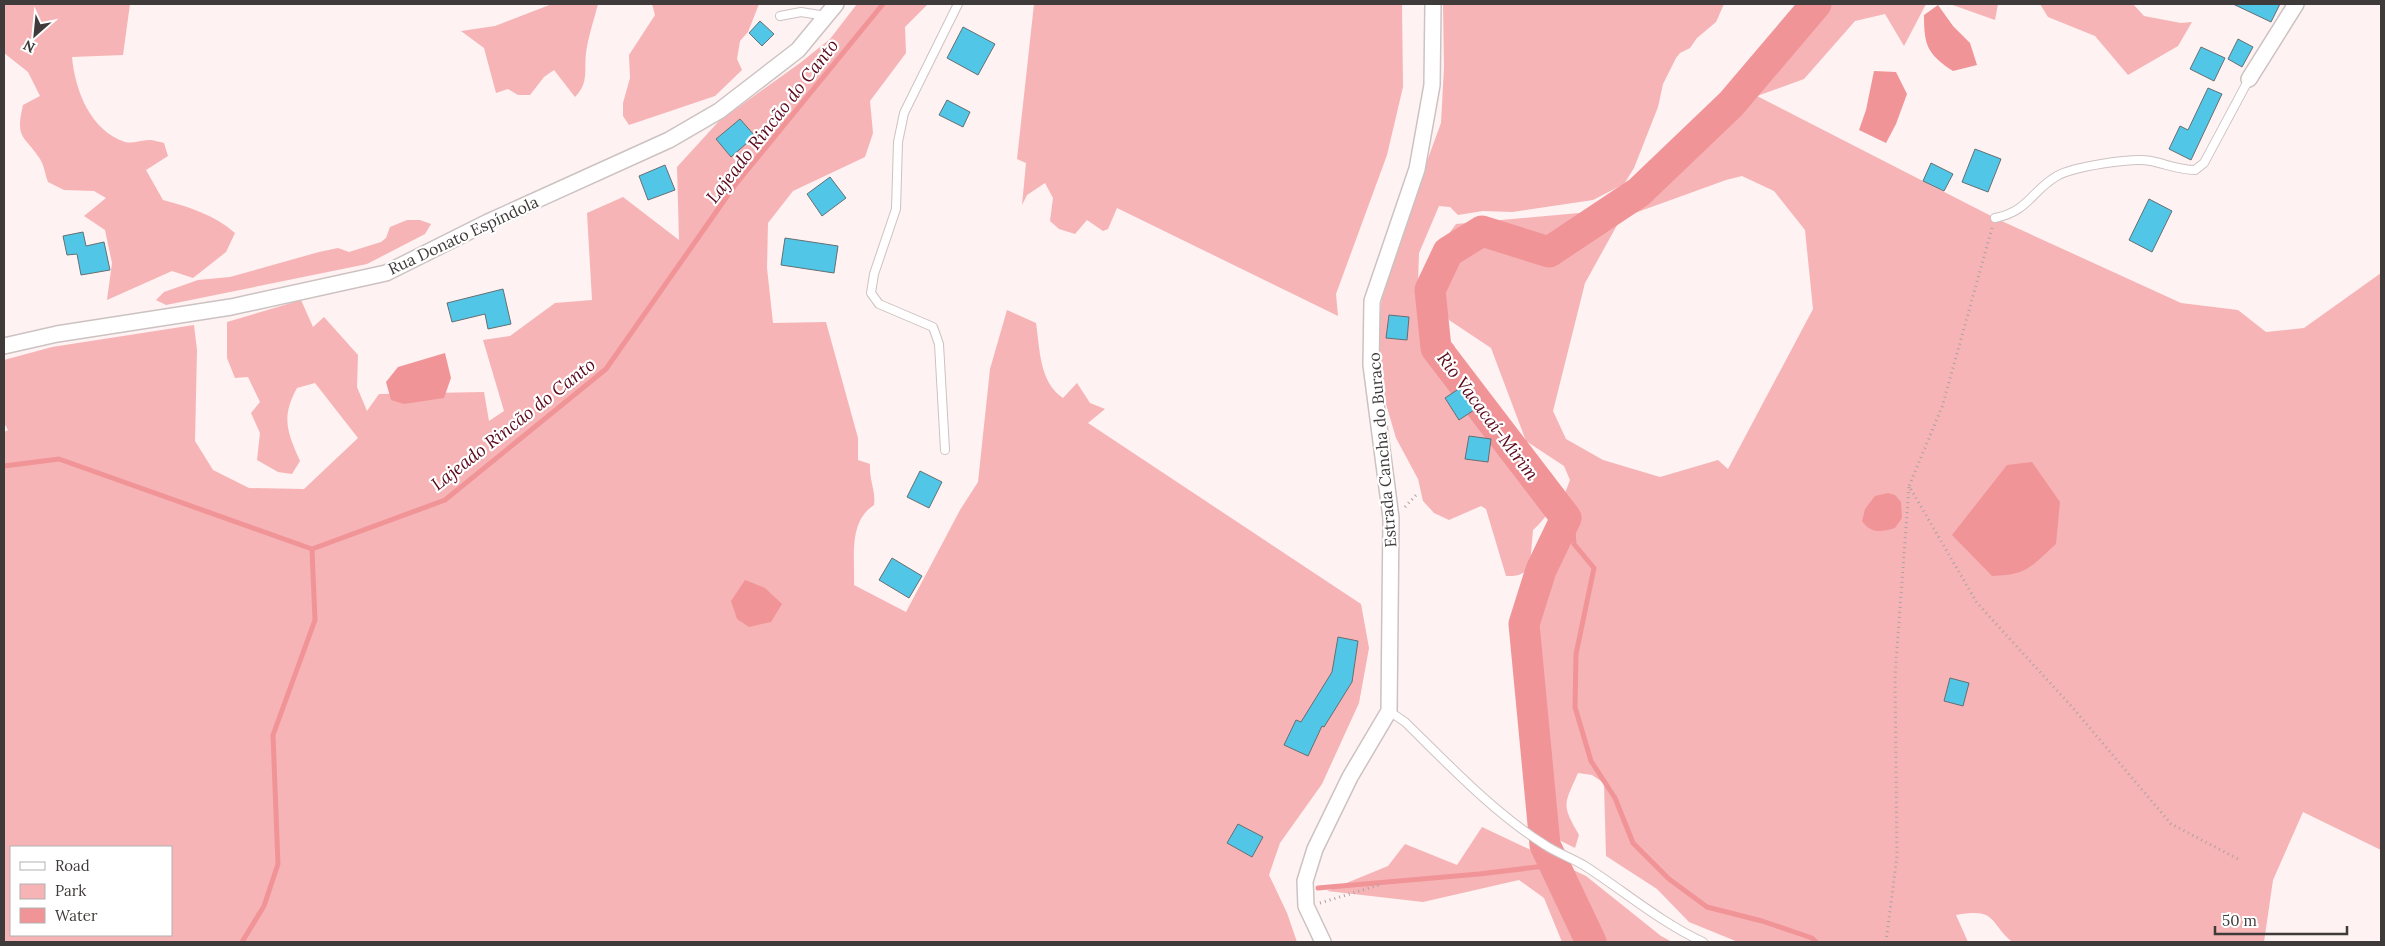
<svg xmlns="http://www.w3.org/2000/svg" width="2385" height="946" viewBox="0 0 2385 946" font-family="Lora,serif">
  <rect width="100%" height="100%" fill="#fef2f2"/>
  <!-- green -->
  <path fill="#f6b4b6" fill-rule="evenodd" d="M4,4h126l-7,51 -51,2c3,34 19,74 53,85 8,2 16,-2 24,-2 5,0 10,2 15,3l4,13 -22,14 17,30c26,7 52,15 72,33l-9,19 -33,26 -21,-7 -65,29 5,-37 -7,-33 -21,-14 22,-18 -12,-7 -30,-1 -16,-8c-3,-8 -4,-17 -8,-23 -16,-25 -25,-19 -17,-54l17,-9 -12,-24 -24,-19z
    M552,4h46c-4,16 -10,33 -12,49 -2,18 3,30 -11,44l-21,-27 -10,7 -14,18h-12l-10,-6 -12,4 -12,-45 -23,-17 34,-5z
    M652,4h107l-11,28 -8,9 -3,18 5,11 -27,26 -86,29 -6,-9v-13l7,-25 -1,-23 26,-40z
    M857,4h71l-23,23 1,26 -36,48 3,32 -8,24 -72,34 -25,32 -1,45 6,55 53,-1 32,116v22l12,4c-1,16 6,27 4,41 -26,17 -19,52 -20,80l52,27 54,-102 18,-28 12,-113 17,-59 29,13c4,26 3,59 27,75l14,-15 13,20 15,6 -17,14 273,181 8,44 -10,55 -37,81 -42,59 -11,32 18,38 10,29h-1293v-510l4,-2 -4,-7v-63l48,-13 142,-22 3,25 -2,91 18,29 36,18 55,1 54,-51 -43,-55 -18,5c-16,29 -10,44 3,73l-8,13 -14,-2 -21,-12 3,-27 -9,-20 9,-11 -12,-25 -13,1 -8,-20v-36l74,-22 12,27 11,-10 34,38 -1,32 10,24 12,-17 105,-2 5,29 15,-10 -21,-71 27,-4 45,-33 37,-3 -5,-87 36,-16 56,43 -2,-73 42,-46 81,-58 30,-24zM11,847h160v88h-160z
    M1034,4h368l1,83 -16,68 -51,139 2,22 -221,-108 -9,21 -5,2 -16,-11 -12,14 -16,-5 -9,-8 3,-23 -8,-15 -18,12 -5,10 4,-42 -9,-4z
    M1443,4h281l-8,18 -19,16 -7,10 -10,5 -4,5 -13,26 -5,23 -24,61 -10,16 -31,16 -81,12 -29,-1 -25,4 -8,-8 -11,-1 -20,47 -1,30 23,49 13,13 10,29 23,21 36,55 29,24c11,20 -4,43 -19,56l-3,35c-5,10 -13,11 -24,11l-20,-67 -5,-3 -32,14 -15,-7 -11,-12 -5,-22 -22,-41 -10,-34 -6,-36v-54l4,-36 57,-155 3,-56z
    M1812,4h114l-22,42 -19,-32 -30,7 -51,58 -47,17 238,122 186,85 57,7 28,22 38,-4 77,-55v577l-78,-38 -30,68 -9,62h-252c-24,-21 -15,-34 -56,-27l12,27h-230l-49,-20 -32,-33 -51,-33 -2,-73 -12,-8 -14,-2c-14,32 -17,31 1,62l-4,13 -26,-13 -19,-138 2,-118 38,-99 -6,-14 -38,-25 -35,-93 -42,-28 -12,-28 3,-46 16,-22 134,-12 48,-29 33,-38 43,-24 11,-31 76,-73zM1742,176l32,15 31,39 8,79 -85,160 -10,-9 -58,17 -57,-17 -37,-21 -13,-28 32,-128 36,-65 105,-38z
    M1950,4h48l-3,16z
    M2040,4h93l11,12 37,7 11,-1 -14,24 -50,29 -33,-39 -47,-19z
    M407,220h13l11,4 -6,10 -58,30 -201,41 -10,-5 8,-8 34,-12 32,-3 89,-25 19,-4 11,4 32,-10 5,-4 4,-11z
    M1482,827l104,49 75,60 11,6h-110l-18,-44 -25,-18 -96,22 -96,-11 61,-25 17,-22 52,21z"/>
  <!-- water -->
  <path fill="#f19498" d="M1938,5l15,21 17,17 7,22 -24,6c-26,-17 -29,-26 -29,-56z
    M1874,71l22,1 11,22 -11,30 -10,19 -27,-13 7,-20z
    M445,353l6,25 -7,20 -40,6 -13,-4 -5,-18 12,-15z
    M2032,462l28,40 -4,42c-26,23 -28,31 -64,32l-40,-41 55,-70z
    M1888,493l7,2 6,7 1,16 -7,10c-14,4 -24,6 -33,-7l3,-12 10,-13z
    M745,580l20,8 17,16 -11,18 -22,5 -12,-8 -6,-18z"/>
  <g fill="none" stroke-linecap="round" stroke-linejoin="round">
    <!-- stream -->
    <path stroke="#f19498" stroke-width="5" d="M4,466l55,-7 253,90 133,-49 161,-131 129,-184 148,-181
      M1566,518l7,13 1,13 20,24 -18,86 -1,53 16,54 24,37 18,45 36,36 38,28 55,14 50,17 4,4
      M1318,888l161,-14 75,-9
      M242,942l22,-36 14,-42 -5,-129 42,-115 -3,-71"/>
    <!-- river -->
    <path stroke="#f19498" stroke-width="31" d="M1591,942l-46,-97 -21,-221 17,-54 25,-52 -130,-170 -6,-58 18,-38 34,-21 67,21 90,-60 92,-88 85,-100"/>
  </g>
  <!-- building -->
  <path fill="#51c6e7" stroke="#656f72" d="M2233,4h47l-9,18z
    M760,21l14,13 -12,12 -13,-13z
    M963,27l32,17 -17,31 -31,-17z
    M2238,39l15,8 -11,20 -14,-8z
    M2201,47l24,11 -11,23 -24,-12z
    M2208,88l14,6 -31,66 -22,-11 11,-23 8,4z
    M947,100l23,12 -7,15 -24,-12z
    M740,119l15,17 -24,21 -15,-18z
    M1975,149l26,10 -13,33 -26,-10z
    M1931,163l22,11 -9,17 -21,-10z
    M665,165l10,25 -27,10 -9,-24z
    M830,177l16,21 -24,18 -15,-22z
    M2149,199l23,12 -20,41 -23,-12z
    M83,232l3,14 18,-4 6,28 -29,5 -4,-21 -10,1 -4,-19z
    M785,238l53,8 -4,27 -53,-8z
    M503,289l8,35 -23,5 -3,-15 -33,8 -5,-19z
    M1389,315l20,2 -2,23 -21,-2z
    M1460,388l14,22 -15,10 -14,-22z
    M1469,436l22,3 -3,23 -23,-3z
    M920,471l22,11 -13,26 -22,-11z
    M892,558l30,18 -13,22 -30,-18z
    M1338,637l20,4 -6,41 -28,45 -2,-1 -14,30 -24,-11 12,-25 5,2 31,-50z
    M1950,678l19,5 -6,23 -19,-5z
    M1238,824l25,13 -11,20 -25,-14z"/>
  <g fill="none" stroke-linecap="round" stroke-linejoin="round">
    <defs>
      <path id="lane" d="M780,16l21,-4 25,4
        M1995,218c34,-7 36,-27 62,-42 15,-9 76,-19 94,-15 15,3 28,9 44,9l9,-7 45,-84
        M945,450l-6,-106 -6,-17 -54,-23 -8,-11 3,-19 22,-65 2,-67 6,-29 54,-109
        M1389,711l16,11c44,43 88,90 140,123 12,8 27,13 40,21 39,25 75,56 118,76"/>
      <path id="street" d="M2249,79l47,-75
        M4,346l53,-12 174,-27 155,-34 102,-51 181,-82 50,-29 79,-61 38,-46
        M1323,942l-17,-36 -1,-25 10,-32 35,-72 39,-66 2,-193 -20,-153 1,-64 45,-132 15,-84 1,-81"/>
    </defs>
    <!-- lane casing -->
    <use href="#lane" stroke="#cdc2c2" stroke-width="10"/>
    <!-- street casing -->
    <use href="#street" stroke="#cdc2c2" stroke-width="18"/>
    <!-- path -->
    <path stroke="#aba2a2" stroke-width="3" stroke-dasharray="1 4" stroke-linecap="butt" d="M1992,228l-50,179 -33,79 68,117 96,105 98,116 69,36
      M1405,507l13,-14
      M1320,903l59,-18
      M1886,942l11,-86 -2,-180 14,-189"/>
    <!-- lane -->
    <use href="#lane" stroke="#fff" stroke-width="8"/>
    <!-- street -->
    <use href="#street" stroke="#fff" stroke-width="15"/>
  </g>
  <g text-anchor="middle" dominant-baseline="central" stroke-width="4.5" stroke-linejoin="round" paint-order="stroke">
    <!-- street labels -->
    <g font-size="16" fill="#403b3b" stroke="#fff">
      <text transform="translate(463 235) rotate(-25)">Rua Donato Espíndola</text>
      <text transform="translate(1382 450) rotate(-95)">Estrada Cancha do Buraco</text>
    </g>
    <!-- water labels -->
    <g font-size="18" font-style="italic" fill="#5b0619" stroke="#fff">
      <text transform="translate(772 121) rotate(-52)">Lajeado Rincão do Canto</text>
      <text transform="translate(1488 416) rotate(53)">Rio Vacacaí-Mirim</text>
      <text transform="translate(513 424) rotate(-38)">Lajeado Rincão do Canto</text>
    </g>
  </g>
  <!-- border -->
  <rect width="2385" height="946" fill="none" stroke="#403b3b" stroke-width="10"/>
  <!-- legend -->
  <rect x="10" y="846" width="162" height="90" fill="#ffffff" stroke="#b3b1b1"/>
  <rect x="20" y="862" width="25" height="8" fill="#ffffff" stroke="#b3b1b1"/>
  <text x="55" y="871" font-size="15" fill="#403b3b">Road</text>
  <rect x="20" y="884" width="25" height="15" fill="#f6b4b6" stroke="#b3b1b1"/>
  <text x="55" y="896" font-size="15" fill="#403b3b">Park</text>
  <rect x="20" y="908" width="25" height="15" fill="#f19498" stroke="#b3b1b1"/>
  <text x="55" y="921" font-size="15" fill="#403b3b">Water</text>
  <!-- north arrow -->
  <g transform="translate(35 35) rotate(207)" stroke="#ffffff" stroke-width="4" paint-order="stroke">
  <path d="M0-4L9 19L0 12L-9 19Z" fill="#403b3b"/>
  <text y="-8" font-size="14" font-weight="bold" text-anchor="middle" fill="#403b3b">N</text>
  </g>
  <!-- scale -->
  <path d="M2215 926v8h132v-8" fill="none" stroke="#403b3b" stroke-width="2.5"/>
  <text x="2222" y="926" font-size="15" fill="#403b3b" stroke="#ffffff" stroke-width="4" paint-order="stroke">50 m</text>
</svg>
